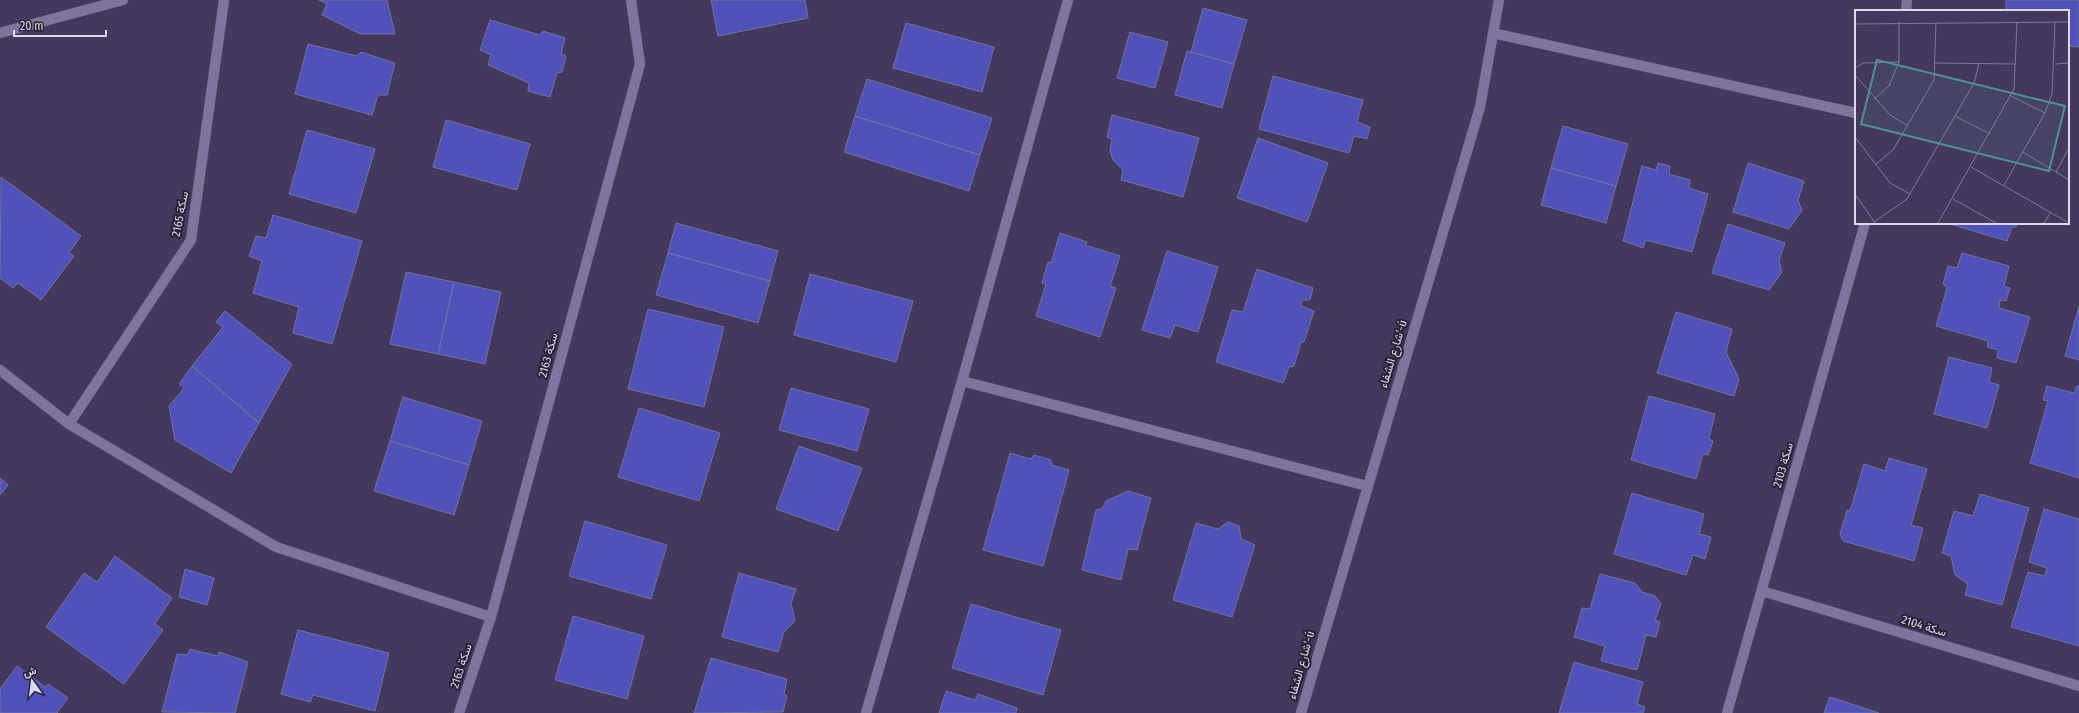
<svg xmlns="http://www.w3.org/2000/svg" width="2079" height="713" viewBox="0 0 2079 713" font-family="'Fira Sans Condensed',Vazirmatn,sans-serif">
  <rect width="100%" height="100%" fill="#44385c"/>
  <!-- building -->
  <path fill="#5052ba" stroke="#6e749c" d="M319,0h68l8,34h-35l-38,-19 5,-11z
    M711,0h94l3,18 -90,18z
    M2006,0h73v47l-11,-1v-35h-62z
    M1203,8l44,12 -13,44 -43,-12z
    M490,20l50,15 3,-4 22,7 -4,16 5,2 -4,16 -5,1 -7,24 -22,-6 1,-8 -41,-18 3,-10 -11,-5z
    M906,23l88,24 -12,45 -89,-24z
    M1130,32l38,10 -13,46 -38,-10z
    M308,44l49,12 4,-4 34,11 -8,32h-9l-6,20 -77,-21z
    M1187,51l47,13 -12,44 -47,-13z
    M1273,76l90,24 -6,22 13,5 -3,12 -13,-3 -5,17 -90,-24z
    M867,79l125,39 -12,37 -125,-39z
    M1112,115l87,23 -16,59 -62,-17 2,-10 -10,-10 -3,-9 2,-12 -5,-2z
    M855,116l125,39 -11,36 -125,-39z
    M446,120l84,24 -13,46 -84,-23z
    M1563,126l65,18 -12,42 -65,-18z
    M307,130l68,19 -19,64 -67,-19z
    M1258,138l70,25 -21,59 -70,-24z
    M1658,163l12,3 -1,8 21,6 -1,8 19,6 -16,58 -46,-12 -3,8 -20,-7 19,-75 14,4z
    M1748,163l56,18 -6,19 4,10 -13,19 -56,-17z
    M1551,168l65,18 -10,37 -65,-18z
    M1,177l80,59 -12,17 5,3 -33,44 -23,-17 -5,5 -13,-10z
    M273,215l89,26 -30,103 -39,-11 6,-26 -46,-14 9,-32 -13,-5 7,-20 10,2z
    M676,223l102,28 -8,30 -102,-28z
    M1947,223h71l-2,4h-4l-5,14z
    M1728,224l57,19 -6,18 3,11 -13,18 -57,-17z
    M1060,233l27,9 -2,3 35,11 -10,30 6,2 -16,49 -64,-21 10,-32 -4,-1 6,-21 3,1z
    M1167,251l51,16 -20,65 -23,-7 -5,13 -28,-8z
    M668,253l102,28 -12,42 -102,-28z
    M1962,253l47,13 -5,20 6,2 -4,13 -6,-1 -1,8 31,9 -14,46 -19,-5 1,-8 -11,-3 1,-6 -52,-15 11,-38 -4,-4 5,-18 9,2z
    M1257,269l56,19 -3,12h-7l-2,3v3l13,5 -10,31h-3l-7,24 -5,1 -6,16 -67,-21 16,-52 11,2z
    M406,272l48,10 -16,72 -48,-10z
    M810,274l103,27 -17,61 -102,-27z
    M454,282l47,10 -16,72 -47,-10z
    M2079,306v54l-14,-4z
    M648,309l76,18 -20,80 -76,-18z
    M225,311l67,53 -33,59 -67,-57 31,-39 -7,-5z
    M1676,312l56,17 -6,23 13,27 -5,17 -77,-23z
    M1949,357l43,11 -3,14 10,3 -12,43 -53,-14z
    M192,366l67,57 -28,50 -56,-33 -6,-34 15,-18 -5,-4z
    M2047,386l27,7 3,-7h2v92l-49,-15 18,-62 -5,-1z
    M791,388l78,21 -12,42 -78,-21z
    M1649,396l66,18 -6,25 4,2 -5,14 -5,-1 -7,25 -65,-19z
    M403,397l79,24 -13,44 -79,-24z
    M639,408l81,25 -21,68 -81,-24z
    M390,441l79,24 -15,50 -80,-24z
    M799,446l63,22 -24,63 -62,-22z
    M1010,453l21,6 3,-4 17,5 1,5 17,5 -26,96 -60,-16z
    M1889,458l38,11 -16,56 12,3 -9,33 -71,-20 -3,-7 7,-24 3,1 14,-47 21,7z
    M0,478l8,7 -8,10z
    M1128,491l23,7 -14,52 -9,-1 -7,31 -39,-10 14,-60 6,-1 4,-8z
    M1632,493l72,21 -5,20 12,3 -6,22 -12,-4 -7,20 -72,-21z
    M1980,494l49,14 -27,97 -37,-10 3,-11 -13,-9 -4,-19 -9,-3 12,-42 19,5z
    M2044,509l35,10v127l-68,-19 17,-55 17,4 2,-8 -18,-6z
    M585,521l82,24 -16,54 -82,-23z
    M1228,522l11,4 2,13 14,6 -23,72 -59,-17 23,-77 22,6z
    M115,556l57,42 -17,26 8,6 -39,54 -78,-57 38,-54 13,9z
    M185,569l29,9 -7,27 -28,-8z
    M739,573l57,16 -5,14 4,18 -11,11 -6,20 -56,-15z
    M1600,574l35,9 7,9 13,4 6,8 -6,16 5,2 -4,15 -10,-2 -9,35 -36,-9 4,-15 -31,-9 8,-29 8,1z
    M971,604l90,26 -18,65 -91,-27z
    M573,616l71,20 -17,63 -72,-19z
    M298,630l91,23 -14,58 -62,-16 -3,7 -29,-8z
    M190,649l27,7 2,-4 29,10 -13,51 -73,-1 15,-58 10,1z
    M711,658l76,21 -3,15 3,2 -4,16 -89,1z
    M1574,662l69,20 -6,22 8,3 -2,6h-84z
    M17,666l28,21 3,-3 20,14 -11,15h-57v-24z
    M946,691l29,9 3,-6 39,14 -1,5h-77z
    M1830,697l49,16h-55z"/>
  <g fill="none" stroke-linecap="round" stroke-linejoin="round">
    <defs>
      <path id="minor" d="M1906,11l1,-11
        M0,33l123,-33
        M1493,33l363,80
        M0,370l69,54 207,123 215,70
        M962,381l405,105
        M69,424l122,-184 33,-240
        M1762,591l317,95
        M459,713l32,-96 149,-553 -9,-64
        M866,713l96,-332 106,-381
        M1727,713l138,-490"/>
      <path id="tertiary" d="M1301,713l179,-606 19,-107"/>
    </defs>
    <!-- minor casing -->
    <use href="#minor" stroke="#5c5371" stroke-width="11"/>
    <!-- tertiary casing -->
    <use href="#tertiary" stroke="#5c5371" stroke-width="11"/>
    <!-- minor -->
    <use href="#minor" stroke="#80749c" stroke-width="10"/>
    <!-- tertiary -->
    <use href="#tertiary" stroke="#80749c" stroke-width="10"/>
  </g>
  <g text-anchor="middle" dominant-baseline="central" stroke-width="4" stroke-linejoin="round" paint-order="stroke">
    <!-- street labels -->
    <g font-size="12" fill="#ded8ee" stroke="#282334">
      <text transform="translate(180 214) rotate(-79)">سكة 2165</text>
      <text transform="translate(1393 354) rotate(-73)">شارع الشفاء'-ú</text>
      <text transform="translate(548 355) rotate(-75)">سكة 2163</text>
      <text transform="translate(1783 465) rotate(-74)">سكة 2103</text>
      <text transform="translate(1924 626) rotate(17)">سكة 2104</text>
      <text transform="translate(1301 665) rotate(-74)">شارع الشفاء'-ú</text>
      <text transform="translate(461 666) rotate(-72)">سكة 2163</text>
    </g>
  </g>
  <!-- overview -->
  <g transform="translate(1855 10)">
    <rect width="214" height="214" fill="#44385c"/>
    <path fill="none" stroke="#827896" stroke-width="1" d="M0,14l214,-2M80,53l81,1M200,54l14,-1M0,58l8,-5 36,-1M0,65l35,40 18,11M156,86l34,17M19,89l15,-13 10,-24v-40M100,106l35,18M0,127l35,46 20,11M168,142l46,28M21,154l17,-14 41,-70 2,-58M116,157l98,56M201,162l13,-24M149,175l41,-72 7,-19 3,-72M0,184l20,29M98,189l43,24M19,212l33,-23 67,-116 5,-19M83,213l76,-134 3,-67M189,213l7,-11"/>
    <path fill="#4d9394" fill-opacity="0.15" stroke="#4d9394" stroke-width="2" d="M22,50l188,46 -16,65 -188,-47z"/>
    <rect width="214" height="214" fill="none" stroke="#ded8ee" stroke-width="2"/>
  </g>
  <!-- north arrow -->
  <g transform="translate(32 681) rotate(346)" stroke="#282334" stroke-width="3" paint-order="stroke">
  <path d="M0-3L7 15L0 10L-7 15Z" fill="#ded8ee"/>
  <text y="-6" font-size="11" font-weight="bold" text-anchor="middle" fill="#ded8ee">ش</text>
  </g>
  <!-- scale -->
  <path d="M14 30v6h92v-6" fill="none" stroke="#ded8ee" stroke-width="2"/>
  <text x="20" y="30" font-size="12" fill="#ded8ee" stroke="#282334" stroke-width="3" paint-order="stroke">20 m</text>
</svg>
